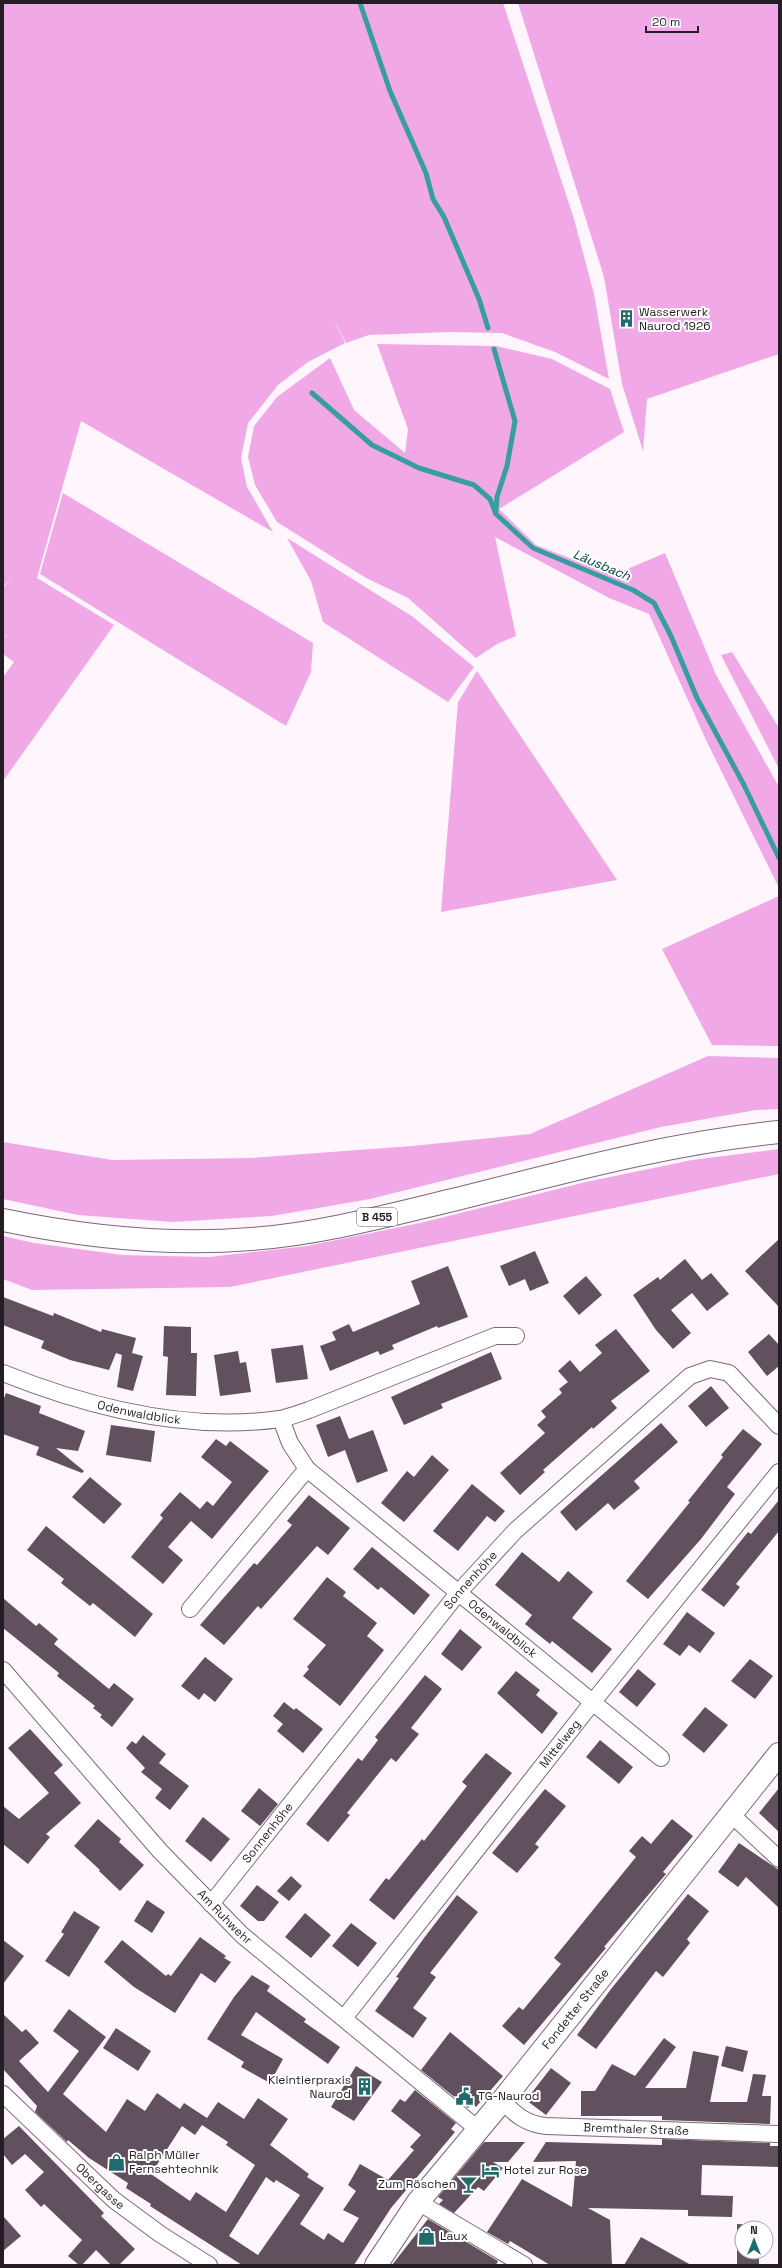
<svg xmlns="http://www.w3.org/2000/svg" width="782" height="2268" viewBox="0 0 782 2268" font-family="'Space Grotesk',sans-serif">
  <rect width="100%" height="100%" fill="#fef6fc"/>
  <!-- green -->
  <path fill="#f1a8e7" d="M3,3h500l71,216 20,75 15,85 -54,-27 -53,-19 -52,-1 -81,3 -23,8 -13,-25 12,25 -37,19 -30,23 -30,38 -7,35 6,29 26,45 -192,-111 -44,157 77,47 -111,156v-104l11,-15 -11,-8v-20l6,4 -6,-5v-46l10,-8 -10,7z
    M518,3h261v351l-132,45 -4,52 -21,-67 -18,-107z
    M377,344l119,2 56,13 58,30 14,43 -125,77 37,36 77,30 52,-22 51,122 63,112v101l-73,-148 -57,-126 -40,-16 -114,-61 21,99 -19,8 -21,14 -68,-60 -42,-20 -89,-56 -22,-37 -7,-28 6,-31 23,-29 53,-39 24,52 51,43 3,-24z
    M63,493l250,150 -2,29 -25,54 -246,-152z
    M287,538l126,79 61,50 -26,35 -125,-80 -12,-41z
    M732,652l47,76v41l-58,-114z
    M477,671l140,209 -176,32 17,-210z
    M779,896v150l-67,-1 -50,-96z
    M708,1056l71,2v51l-23,1 -95,17 -291,72 -98,17 -100,6 -94,-7 -75,-16v-57l109,18 140,-2 160,-12 118,-12z
    M779,1149v25l-549,113 -198,3 -29,-11v-43l31,7 88,12 87,2 98,-11 113,-23 166,-41 106,-22z"/>
  <g fill="none" stroke-linecap="round" stroke-linejoin="round">
    <!-- stream -->
    <path stroke="#389da0" stroke-width="5" d="M360,3l30,88 36,82 7,26 11,18 35,82 9,29
      M494,349l21,72 -8,45 -10,31 -1,14
      M312,393l60,52 47,23 55,17 16,14 6,15 37,34 100,42 21,13 17,33 26,62 47,87 35,73"/>
  </g>
  <!-- building -->
  <path fill="#61505e" fill-rule="evenodd" d="M779,1239v68l-34,-36z
    M535,1251l14,32 -19,8 -5,-12 -16,7 -9,-20z
    M685,1259l17,21 9,-7 18,21 -22,17 -15,-18 -21,17 20,23 -18,16 -17,-19 -23,-35 25,-18 2,3z
    M448,1266l20,51 -30,11 -1,-2 -45,19 2,4 -14,6 -2,-4 -48,20 -10,-25 16,-6 -4,-8 17,-8 4,8 67,-28 -9,-23z
    M586,1276l16,19 -23,20 -16,-19z
    M3,1297l50,19 1,-3 47,19 1,-3 34,9 -4,15 11,3 -10,35 -16,-4 5,-32 -6,-2 -7,17 -39,-10 -29,-12 3,-7 -41,-16z
    M164,1326l27,1v26h6l-1,43 -30,-1 2,-38 -5,-1z
    M616,1329l34,42 -39,30 6,7 -24,21 -1,-2 -49,43 2,2 -25,23 -20,-22 45,-40 -8,-8 9,-8 -5,-6 21,-18 -3,-4 9,-7 -10,-11 12,-11 10,12 22,-19 -7,-8z
    M769,1334l10,11v21l-12,10 -19,-24z
    M303,1345l5,34 -32,4 -5,-34z
    M238,1351l2,12 6,-1 5,30 -31,4 -6,-41z
    M491,1352l11,27 -61,25 2,4 -39,17 -13,-28z
    M711,1386l18,22 -23,19 -18,-21z
    M6,1393l35,13 -2,7 46,18 -7,20 -22,-3 28,23 -2,2 -46,-18 3,-8 -36,-13v-33z
    M340,1416l9,23 24,-9 15,41 -31,12 -12,-33 -17,7 -12,-32z
    M661,1423l17,19 -44,39 6,7 -26,22 -6,-7 -32,28 -16,-19z
    M111,1425l44,6 -4,31 -45,-7z
    M743,1429l19,15 -35,43 8,7 -34,45 -53,60 -22,-18 64,-79 -2,-1 35,-44 -2,-2z
    M216,1439l10,7 4,-5 39,30 -57,68 -21,-18 -23,26 15,13 -20,24 -32,-27 32,-39 -3,-3 20,-23 20,17 7,-8 6,5 19,-24 -31,-25z
    M432,1455l17,15 -45,52 -23,-19 26,-32 7,6z
    M90,1477l32,27 -18,20 -32,-27z
    M472,1484l33,27 -10,11 -8,-6 -29,35 -25,-20z
    M309,1495l41,33 -22,27 -11,-9 -56,63 -3,-3 -34,39 -24,-20 54,-62 3,2 35,-40 -5,-4z
    M779,1500v31l-43,53 4,3 -16,20 -23,-17 47,-58 3,2z
    M46,1526l107,88 -18,23 -42,-34 -3,3 -29,-23 3,-4 -37,-29z
    M372,1547l58,48 -16,20 -33,-28 -3,3 -25,-21z
    M522,1552l37,30 9,-11 25,21 -21,26 40,31 -20,24 -40,-32 -2,3 -25,-20 7,-9 -37,-30z
    M327,1577l19,15 -3,4 34,27 -10,13 17,14 -44,56 -37,-30 6,-7 -2,-2 19,-22 -33,-26z
    M3,1598l33,28 3,-3 19,16 -4,5 55,45 5,-6 20,16 -22,28 -12,-10 2,-2 -9,-7 2,-2 -38,-30 2,-3 -56,-45z
    M687,1612l28,21 -15,20 -11,-8 -9,11 -17,-12z
    M460,1629l22,18 -20,24 -21,-17z
    M205,1657l28,22 -18,23 -11,-9 -5,7 -18,-14z
    M750,1659l23,17 -18,23 -24,-18z
    M638,1669l18,15 -19,23 -18,-15z
    M516,1671l24,19 -4,5 22,18 -16,21 -45,-41z
    M425,1675l17,14 -31,39 8,6 -23,28 -5,-4 -44,55 3,2 -22,27 -22,-18 52,-66 4,3 16,-21 -3,-3z
    M284,1702l10,8 2,-2 27,21 -20,24 -26,-22 6,-7 -10,-8z
    M705,1707l23,18 -24,28 -22,-18z
    M30,1729l33,36 -9,8 27,30 -35,31 4,3 -22,27 -25,-20v-38l16,13 30,-26 -41,-45z
    M143,1735l23,19 -7,9 30,23 -19,24 -15,-12 7,-9 -21,-17 4,-4 -19,-20 6,-7 4,3z
    M600,1740l33,27 -14,17 -33,-27z
    M486,1753l26,20 -118,147 -25,-20 17,-22 3,2 33,-41 2,2 43,-55 -5,-4z
    M259,1788l19,16 -18,22 -19,-15z
    M779,1788v44l-20,-19z
    M545,1789l21,17 -31,38 4,3 -22,26 -25,-20z
    M203,1817l27,22 -19,23 -26,-21z
    M98,1819l23,20 -2,3 25,23 -24,26 -21,-20 1,-1 -26,-24z
    M672,1819l21,17 -30,36 3,2 -62,73 2,1 -82,97 -22,-19 17,-19 4,3 38,-46 -7,-6 82,-101 -7,-6 13,-15 9,8z
    M739,1843l40,27v38l-33,-31 -8,10 -20,-15z
    M291,1876l11,10 -13,15 -12,-10z
    M257,1885l22,17 -15,19h-6l-18,-15z
    M688,1894l21,17 -22,28 3,4 -27,34 -7,-6 -60,78 -19,-14 34,-46z
    M457,1895l21,17 -48,61 6,4 -23,31 14,10 -14,20 -38,-27 24,-33 -3,-1 28,-39z
    M147,1900l18,12 -13,21 -18,-12z
    M74,1911l26,16 -31,50 -24,-16 19,-27 -3,-2z
    M305,1913l26,22 -20,23 -26,-21z
    M351,1923l26,20 -19,24 -26,-21z
    M200,1937l26,19 -2,2 7,4 -16,21 -14,-10 -26,40 -41,-26 -30,-25 18,-22 44,36 2,-2 3,2z
    M3,1940l21,16 -21,28z
    M252,1975l18,11 -3,5 39,28 -2,3 36,25 -12,17 -72,-52 -15,23 42,24 -13,24 -29,-16 3,-5 -37,-23 27,-42z
    M69,2009l37,28 -43,57 43,38 21,-33 18,12 12,-18 23,16 4,-6 23,15 -2,3 13,-19 26,17 14,-21 30,21 -18,26 39,29 -2,3 17,11 -24,36 24,16 4,-7 15,10 16,-25 -16,-8 13,-19 -8,-6 12,-21 28,16 26,-30 -4,-3 11,-12 -30,-24 9,-12 5,3 10,-12 41,33 -5,6 4,3 -64,76 -37,57h-112l-92,-59 1,-2 -25,-16 2,-5 -39,-25 -21,-18 -1,2 -32,-30 2,-6 -34,-37v-55l19,18 4,-3 13,14 -20,18 29,31 31,-41 -26,-20zM202,2125l26,17 -2,3 29,20 -29,47 -30,-20 -6,9 -39,-27 31,-48 13,9zM266,2177l8,6 2,-3 24,15 -42,60 -29,-19z
    M116,2028l35,23 -13,20 -35,-23z
    M450,2032l53,44 -27,31 -4,-4 -4,5 -47,-38z
    M664,2038l12,9 -31,41h41l7,-37 26,5 -9,46h37l6,-28 13,1 -4,21h9l-1,28 -108,-4v-4h-81v-25h14l17,-27 23,12z
    M726,2046l22,5 -5,21 -22,-6z
    M356,2066l26,16 -28,39 -23,-14z
    M551,2068l20,15 -25,32 -20,-15z
    M19,2126l85,87 -3,3 34,33 -16,16h-8l-15,-15 -14,15h-3l-11,-9 14,-16 -38,-36 -3,3 -16,-17 19,-18 -19,-18 -13,11 -9,-11v-15z
    M662,2139l108,4v3h9v21l-77,-2 -1,30 32,1 -1,21 -44,-1v-6l-100,-2 22,12 2,45h-62l-40,-24 -2,3 -21,-12 35,-53 50,28 4,-46 -43,1 13,-20 116,3z
    M484,2142h41l-17,20h-15l10,6 -19,23 -6,-4 -24,26 -15,-9 4,-4 -5,-3z
    M3,2216l18,20 -18,15z
    M428,2219l70,42 -2,4h-104z
    M737,2224l22,1v3h-17v24h17v13h-22z
    M641,2237l50,28h-67z"/>
  <g fill="none" stroke-linecap="round" stroke-linejoin="round">
    <defs>
      <g id="street">
        <path id="s1" d="M3,1373c85,34 184,59 277,46 10,-2 20,-6 29,-9l186,-74h21"/>
        <path id="s2" d="M281,1419l9,24 17,26 354,289"/>
        <path d="M190,1609l117,-140"/>
        <path id="s3" d="M3,1670l157,181 82,84 237,195"/>
        <path d="M732,1815l47,44"/>
        <path id="s4" d="M211,1904l248,-312 56,-61 175,-155 20,-7 19,4 50,53"/>
        <path id="s5" d="M344,2018l248,-315 187,-231"/>
        <path id="s6" d="M3,2094l111,106 46,34 49,31"/>
        <path id="s7" d="M502,2101c14,14 24,23 44,25l233,8"/>
        <path d="M418,2202l106,63"/>
      </g>
      <g id="secondary">
        <path id="s8" d="M376,2265l42,-63 84,-101 277,-347"/>
      </g>
      <path id="primary" d="M3,1220c82,17 164,26 248,19 69,-5 139,-24 206,-40 107,-27 212,-56 322,-67"/>
    </defs>
    <!-- street casing -->
    <use href="#street" stroke="#7b6978" stroke-width="18"/>
    <!-- secondary casing -->
    <use href="#secondary" stroke="#7b6978" stroke-width="24"/>
    <!-- primary casing -->
    <use href="#primary" stroke="#7b6978" stroke-width="24"/>
    <!-- street -->
    <use href="#street" stroke="#fff" stroke-width="16"/>
    <!-- secondary -->
    <use href="#secondary" stroke="#fff" stroke-width="22"/>
    <!-- primary -->
    <use href="#primary" stroke="#fff" stroke-width="22"/>
  </g>
  <!-- icons -->
  <defs>
    <symbol id="building-bare" viewBox="-9 -9 18 18"><path d="M-4-6H4V6H1V3H-1V6H-4ZM-2.5-4.3h1.7v1.8h-1.7ZM.8-4.3h1.7v1.8H.8ZM-2.5-1h1.7V.8h-1.7ZM.8-1h1.7V.8H.8Z" fill="#206c6d" stroke="#fff" stroke-width="2.5" paint-order="stroke"/></symbol>
    <symbol id="civic-bare" viewBox="-9 -9 18 18"><path d="M-.6-6.5H3V-4.5H.6V-3L4-1V1h2V6H-6V1h2V-1L-.6-3ZM-1.2 2.5V6h2.4V2.5Z" fill="#206c6d" stroke="#fff" stroke-width="2.5" paint-order="stroke"/></symbol>
    <symbol id="shop-bare" viewBox="-9 -9 18 18"><path d="M-5-2.5h2.3a2.7 3.5 0 0 1 5.4 0H5L5.5 6h-11ZM-1.5-2.5h3a1.5 2.3 0 0 0-3 0Z" fill="#206c6d" stroke="#fff" stroke-width="2.5" paint-order="stroke"/></symbol>
    <symbol id="hotel-bare" viewBox="-9 -9 18 18"><path d="M-6-4.5h1.5V1H6V5H4.5V3h-9V5H-6ZM-4 0a1.8 1.8 0 1 1 3.6 0ZM.5 0V-2.5h3Q6-2.5 6 0Z" fill="#206c6d" stroke="#fff" stroke-width="2.5" paint-order="stroke"/></symbol>
    <symbol id="bar-bare" viewBox="-9 -9 18 18"><path d="M-6-5H6L.8 .8V4.5H3.5V6h-7V4.5H-.8V.8Z" fill="#206c6d" stroke="#fff" stroke-width="2.5" paint-order="stroke"/></symbol>
  </defs>
  <g fill-rule="evenodd">
    <use href="#building-bare" x="614" y="306" width="25" height="25"/>
    <use href="#building-bare" x="352" y="2074" width="25" height="25"/>
    <use href="#civic-bare" x="452" y="2084" width="25" height="25"/>
    <use href="#shop-bare" x="104" y="2150" width="25" height="25"/>
    <use href="#hotel-bare" x="478" y="2158" width="25" height="25"/>
    <use href="#bar-bare" x="456" y="2172" width="25" height="25"/>
    <use href="#shop-bare" x="414" y="2224" width="25" height="25"/>
  </g>
  <g text-anchor="middle" dominant-baseline="central" stroke-width="4" stroke-linejoin="round" paint-order="stroke">
    <!-- shield labels -->
    <rect fill="#fff" stroke="#666165" stroke-width="1" x="357" y="1208" width="40" height="18" rx="3"/>
    <g font-size="11" font-weight="bold" fill="#241d23">
      <text x="377" y="1217">B 455</text>
    </g>
    <!-- poi labels -->
    <g font-size="12" fill="#241d23" stroke="#fff" text-anchor="start">
      <text x="639" y="312">Wasserwerk<tspan x="639" dy="14">Naurod 1926</tspan></text>
      <text x="351" y="2080" text-anchor="end">Kleintierpraxis<tspan x="351" dy="14">Naurod</tspan></text>
      <text x="478" y="2096">TG-Naurod</text>
      <text x="129" y="2155">Ralph Müller<tspan x="129" dy="14">Fernsehtechnik</tspan></text>
      <text x="504" y="2170">Hotel zur Rose</text>
      <text x="456" y="2184" text-anchor="end">Zum Röschen</text>
      <text x="440" y="2236">Laux</text>
    </g>
    <!-- street labels -->
    <g font-size="12" fill="#241d23" stroke="#fff">
      <text stroke="none"><textPath href="#s1" startOffset="142">Odenwaldblick</textPath></text>
      <text stroke="none"><textPath href="#s4" startOffset="415">Sonnenhöhe</textPath></text>
      <text stroke="none"><textPath href="#s2" startOffset="309">Odenwaldblick</textPath></text>
      <text stroke="none"><textPath href="#s5" startOffset="349">Mittelweg</textPath></text>
      <text stroke="none"><textPath href="#s4" startOffset="91">Sonnenhöhe</textPath></text>
      <text stroke="none"><textPath href="#s3" startOffset="332">Am Ruhwehr</textPath></text>
      <text stroke="none"><textPath href="#s8" startOffset="325">Fondetter Straße</textPath></text>
      <text stroke="none"><textPath href="#s7" startOffset="142">Bremthaler Straße</textPath></text>
      <text stroke="none"><textPath href="#s6" startOffset="134">Obergasse</textPath></text>
    </g>
    <!-- water labels -->
    <g font-size="13" font-style="italic" fill="#014546" stroke="#fff">
      <text transform="translate(602 565) rotate(23)">Läusbach</text>
    </g>
  </g>
  <!-- border -->
  <rect width="782" height="2268" fill="none" stroke="#241d23" stroke-width="8"/>
  <!-- north arrow -->
  <g transform="translate(754 2240)"><circle r="19" fill="#ffffff" stroke="#a7a5a7"/>
  <path d="M0-3L7 15L0 10L-7 15Z" fill="#206c6d"/>
  <text y="-6" font-size="11" font-weight="bold" text-anchor="middle" fill="#241d23">N</text>
  </g>
  <!-- scale -->
  <path d="M646 26v6h52v-6" fill="none" stroke="#241d23" stroke-width="2"/>
  <text x="652" y="26" font-size="12" fill="#241d23" stroke="#ffffff" stroke-width="3" paint-order="stroke">20 m</text>
</svg>
